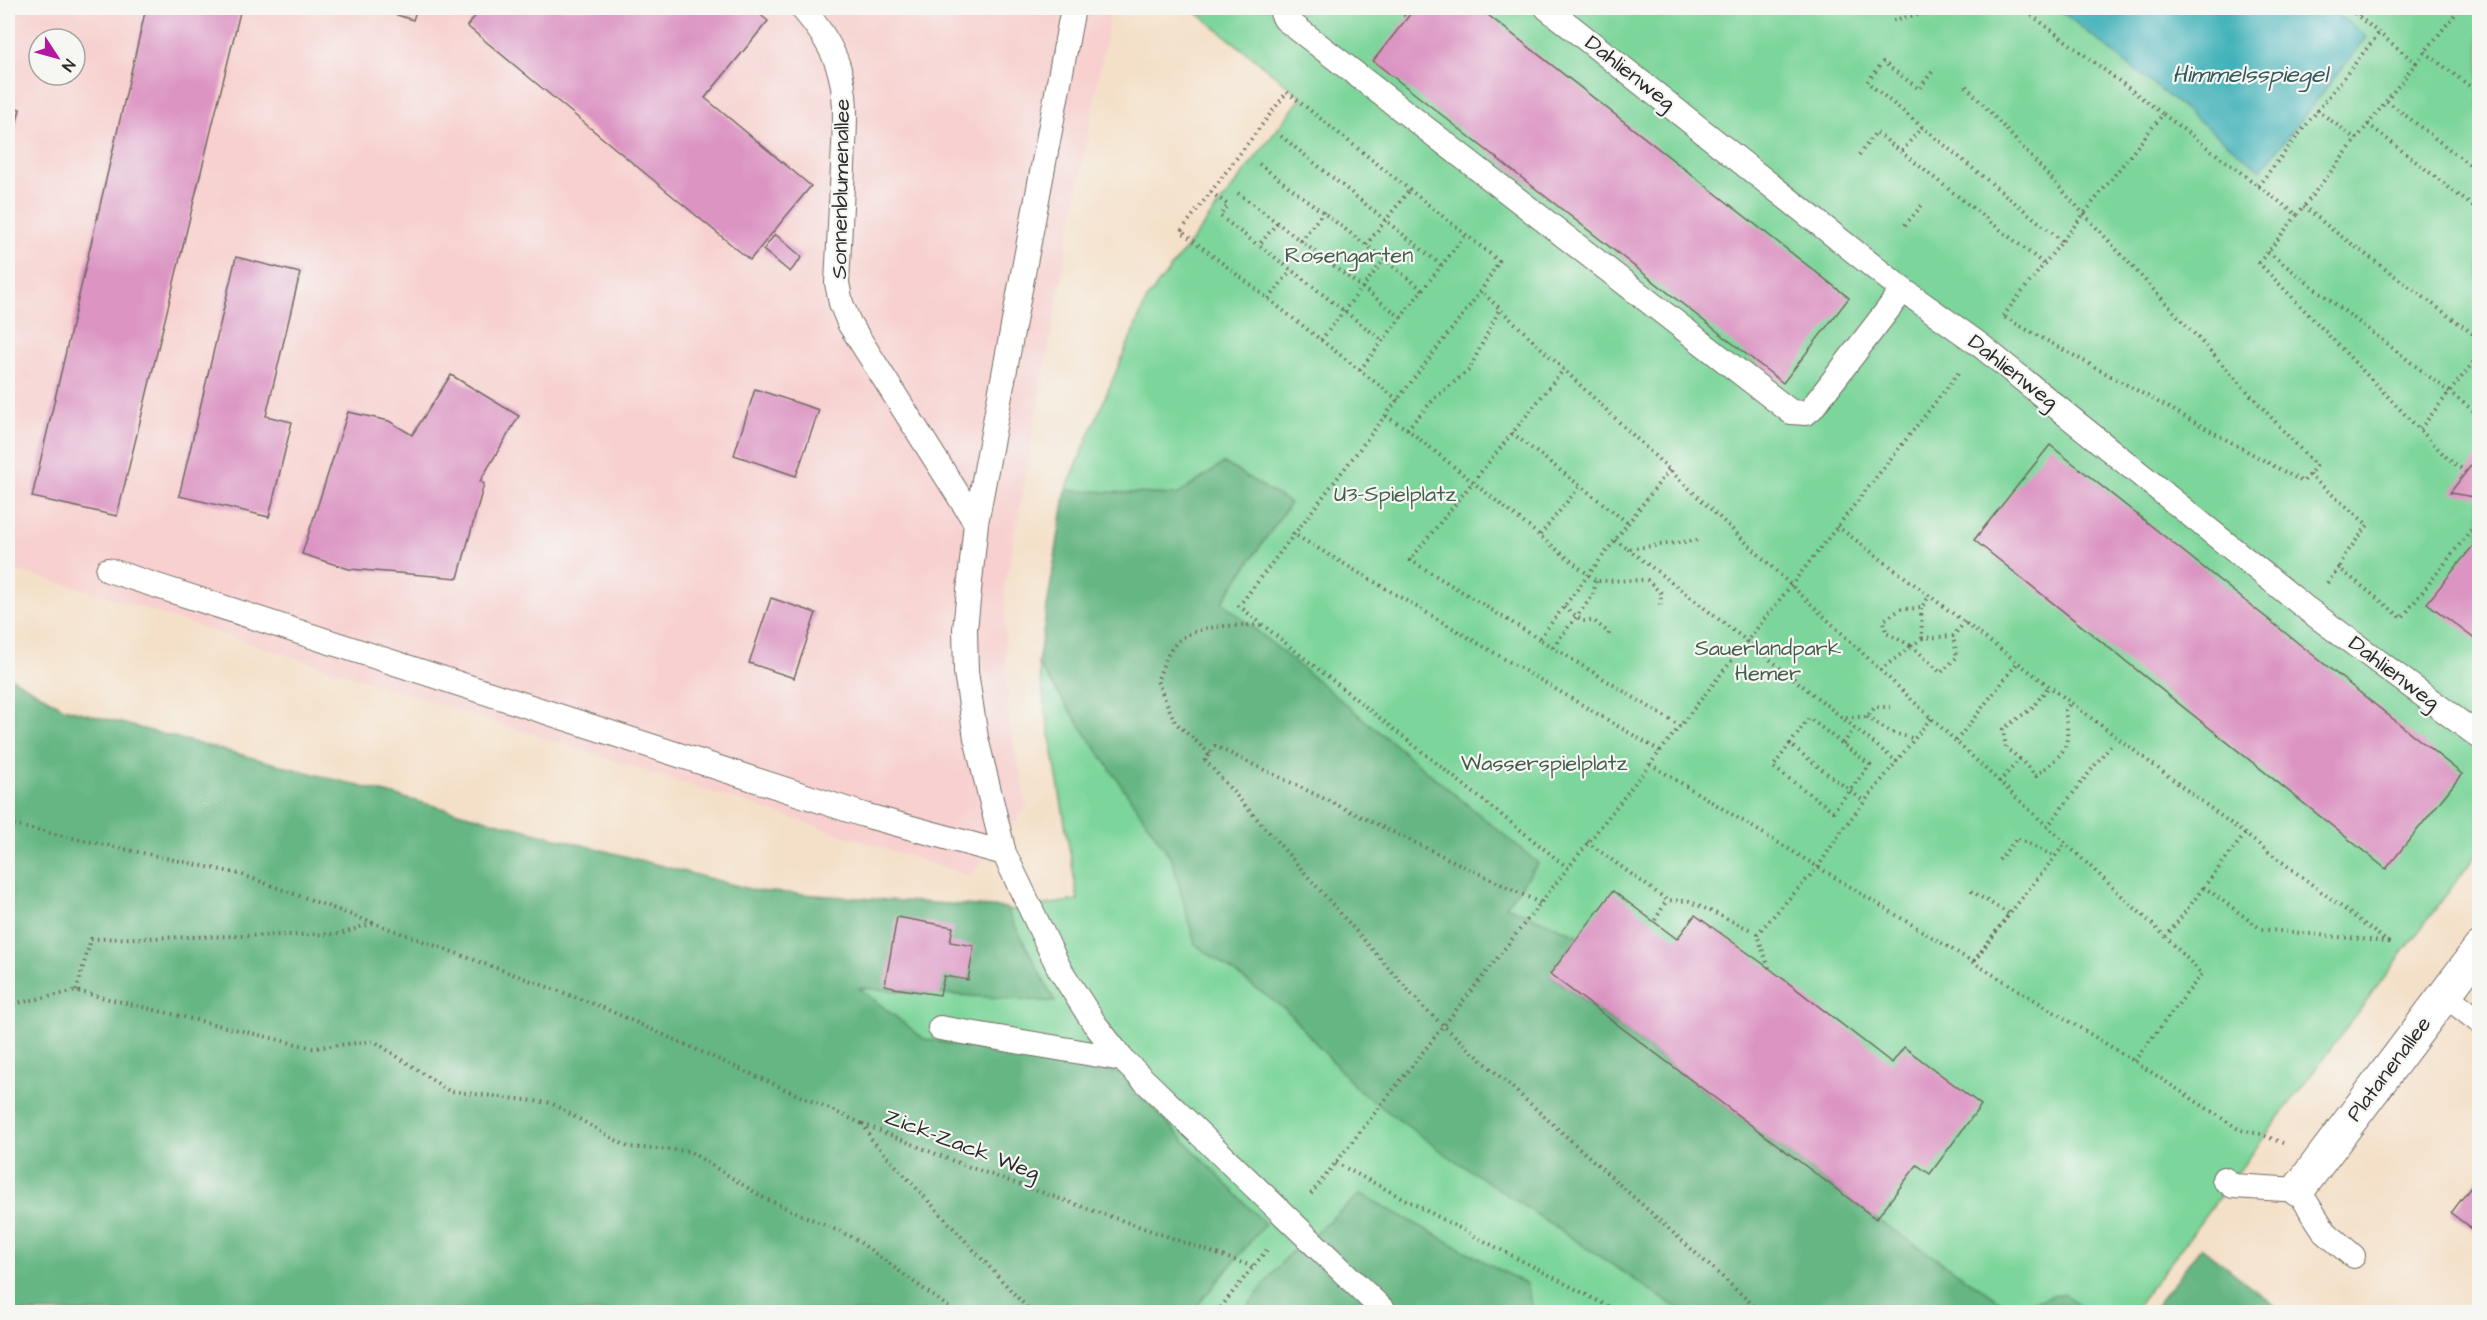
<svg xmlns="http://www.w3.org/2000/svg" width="2487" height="1320" viewBox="0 0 2487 1320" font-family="'Architects Daughter',sans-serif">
  <rect width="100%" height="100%" fill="#f6f6f2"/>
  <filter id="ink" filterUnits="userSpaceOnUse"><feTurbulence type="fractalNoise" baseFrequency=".0167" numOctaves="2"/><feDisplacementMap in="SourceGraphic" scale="12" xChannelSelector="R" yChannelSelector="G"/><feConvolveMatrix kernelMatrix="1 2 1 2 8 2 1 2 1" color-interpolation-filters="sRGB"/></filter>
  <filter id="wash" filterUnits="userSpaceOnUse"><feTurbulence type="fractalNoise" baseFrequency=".008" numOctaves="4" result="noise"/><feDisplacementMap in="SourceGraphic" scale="24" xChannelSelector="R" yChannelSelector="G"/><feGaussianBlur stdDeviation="1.35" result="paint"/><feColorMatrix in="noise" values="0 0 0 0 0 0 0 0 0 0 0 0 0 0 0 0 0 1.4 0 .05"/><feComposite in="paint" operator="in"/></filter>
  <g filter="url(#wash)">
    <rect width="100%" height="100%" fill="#f4e0c8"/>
    <!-- built -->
    <path fill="#f7d0cf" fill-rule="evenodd" d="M8,8h1103l-106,579v56l4,76 18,88 -57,69 -883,-286 -79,-22zM39,39h36v36h-36z"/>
    <!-- green -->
    <path fill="#7cd59a" stroke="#548062" stroke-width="1.5" d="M1191,8h1288v843l-346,461h-2125v-582l798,211 272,-41 -40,-236 28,-174 81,-191 155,-202z"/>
    <!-- forest -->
    <path fill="#65b682" stroke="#487056" stroke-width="1.5" d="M1224,463l66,40 -68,99 316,261 -32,43 74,30 -30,39 326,244 135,89 53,-15 22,19h-403l-236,-157 -89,-65 -72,-80 -91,-66 -23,-85 -134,-195 28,-174 111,5z
      M8,676l56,32 693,183 249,17 49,94 -196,-14 65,51 195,34 146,151 -73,88h-1184z
      M1361,1194l165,90 8,28h-291l43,-55z
      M2201,1247l82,65h-132z"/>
    <!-- water -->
    <path fill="#42b2ba" stroke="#366e72" stroke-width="1.5" d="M2057,8h273l37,29 -106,133z"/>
    <g id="blocks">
      <!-- building -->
      <path fill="#dc94c3" d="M146,8h95l-124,508 -85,-19z
        M375,8h42l-4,12z
        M482,8h270l16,13 -63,77 106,88 -61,74 -283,-234z
        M1415,8h64l370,290 -66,85 -410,-322z
        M8,106l12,3 -12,48z
        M775,234l27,23 -12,15 -27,-22z
        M236,257l64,16 -34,143 26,6 -23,95 -90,-21z
        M451,375l68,41 -39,65 4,3 -26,94 -109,-9 -47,-15 46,-142 41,9 23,14z
        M755,389l64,21 -23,66 -62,-21z
        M2050,445l412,329 -76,95 -412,-329z
        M2480,454v44l-30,-5 16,-21z
        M2480,537v106l-53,-40z
        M771,598l45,15 -22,65 -45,-15z
        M1613,891l64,48 18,-24 74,53 123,95 12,-16 77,58 -51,69 -13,-9 -41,54 -326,-245z
        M897,917l56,10 -3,15 24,4 -6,34 -24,-4 -4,19 -46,-7v-1l-9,-2z
        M2480,1175v60l-29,-22z"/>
    </g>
  </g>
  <g filter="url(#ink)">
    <use href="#blocks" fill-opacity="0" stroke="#716a62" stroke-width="1.5"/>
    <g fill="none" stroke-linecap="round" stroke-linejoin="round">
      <defs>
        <path id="lane" d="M802,8c14,16 29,37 36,58 11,32 6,69 5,101 -2,39 -4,77 -6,116l4,20 8,20 127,200
          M1073,8l-97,515 -11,106 1,43 10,66 28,115 55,115 35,55 28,36 263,253
          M1283,8l-1,5 3,6 506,393 15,1 6,-5 91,-118
          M1547,8l356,282 77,55 327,264 173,128
          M108,570l756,245 140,38
          M2444,994l36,28
          M940,1028l182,31
          M2224,1179l9,7 65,4 27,42 28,24"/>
        <path id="street" d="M2298,1190l182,-242"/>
      </defs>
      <!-- lane casing -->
      <use href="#lane" stroke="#716a62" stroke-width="26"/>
      <!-- street casing -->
      <use href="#street" stroke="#716a62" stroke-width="35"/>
      <!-- path -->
      <path stroke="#716a62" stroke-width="4" stroke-dasharray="1.5 4.5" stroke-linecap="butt" d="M1394,8l13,9
        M2022,8l141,106
        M1403,14l6,-6
        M2358,15l6,-7
        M1893,20l59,-12
        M2425,52l55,42
        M2416,63l44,-55
        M1932,72l-13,17 -36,-27 -16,20 195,159
        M1966,86l350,380 -13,16 -299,-165
        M2387,101l93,72
        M2317,110l39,29
        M2368,124l112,88
        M1281,136l160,129
        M1902,151l20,-24
        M1859,155l17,-23 168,132
        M1259,164l107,81
        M2258,186l121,-153
        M1211,192l17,13 -8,11 39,30
        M1408,192l-42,53 57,45
        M1238,193l164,125
        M2304,206l26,22 150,111
        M2297,215l-38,48 189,196 18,13
        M1277,223l-18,22 124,96
        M1905,225l18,-21
        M1301,241l23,-30
        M2268,252l211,163
        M1269,299l22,-29
        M2003,316l160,-202 134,101 119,-152 -68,-55
        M1321,340l63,-80
        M1360,370l106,-136
        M1398,400l-217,-169 106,-139 212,169 -18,30
        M1386,416l21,13 189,152 51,-1 14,13 -1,16
        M1407,429l29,-32 33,-27 31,-62
        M2420,429l60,-75
        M1512,433l116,90
        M1669,470l-130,169 141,87
        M2309,475l59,50 -23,30 -6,13
        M1837,526l551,416 -127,-13 -57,-42 41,-53
        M1292,533l368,218
        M1540,535l40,-49
        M1615,540l13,9 71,-9
        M1628,549l119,92 150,121
        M2327,583l12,-15 63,50 72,-92
        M1564,607l19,14h11l15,12 -1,6
        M1921,608l1,30 -10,8 29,27 16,-16 -4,-21
        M1922,638l31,-2 12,-14
        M1539,639l-129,-79 154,-191
        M1553,647l40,-52 3,-14
        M1880,670l32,-24 -26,-13 -2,-13 17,-11 20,-1 9,-13
        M1840,717h27l8,-10h19
        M1867,717l23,15 25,7
        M1956,741l62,-79
        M1790,744l-17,23 60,44 37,-46 -61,-47 -19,26c24,20 50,39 75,58
        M1843,744l11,-15
        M1210,754l-35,-32 -18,-41c4,-9 7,-21 13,-30 18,-29 62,-25 91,-26
        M2020,759l-14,-11 -3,-19 29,-21 17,-22
        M1650,764l484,297 106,69 20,4 25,10
        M1999,782l21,-23 16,17c30,-26 35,-25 29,-66l6,-8
        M8,824l232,50 357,131 266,119
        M2047,827l65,-84
        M1587,842l80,58 22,1 64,30
        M1999,860l18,-22 38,19
        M1568,868l-329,-262 242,-315 450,427 235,219 36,37 -68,87
        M1971,891l38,23 -36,49c29,-41 61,-80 92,-119
        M1540,903l-325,-157 -10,14 219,248 337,304
        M1655,920l12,-20
        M2166,937l38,-50
        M1769,968l-12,-34 61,-67 24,-37 89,-112
        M76,991l15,-52 249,-5 33,-11
        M8,1005l68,-14 237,57 61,-7 75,50 102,12 77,44 61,4 75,47 90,40 101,74
        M1336,1163l283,149
        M1311,1194l649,-823
        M1031,1312l-159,-172 -9,-16 98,40 293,103
        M1217,1312l52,-65"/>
      <!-- lane -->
      <use href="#lane" stroke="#fff" stroke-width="24"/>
      <!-- street -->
      <use href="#street" stroke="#fff" stroke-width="33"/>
    </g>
  </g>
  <g text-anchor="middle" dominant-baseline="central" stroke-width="4.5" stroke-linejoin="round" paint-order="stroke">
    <!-- street labels -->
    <g font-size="22" fill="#2b2b2b" stroke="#f6f6f2">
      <text transform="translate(1630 73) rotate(38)">Dahlienweg</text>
      <text transform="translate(841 189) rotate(-89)">Sonnenblumenallee</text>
      <text transform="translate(2013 372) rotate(38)">Dahlienweg</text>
      <text transform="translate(2394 673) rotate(37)">Dahlienweg</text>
      <text transform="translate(2389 1069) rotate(-53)">Platanenallee</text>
      <text transform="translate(962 1145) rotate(21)">Zick-Zack Weg</text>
    </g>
    <!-- park labels -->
    <g font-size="22" fill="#435e4c" stroke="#f6f6f2">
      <text x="1349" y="255">Rosengarten</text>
      <text x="1395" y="494">U3-Spielplatz</text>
      <text x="1768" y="648">Sauerlandpark<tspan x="1768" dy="25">Hemer</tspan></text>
      <text x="1544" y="763">Wasserspielplatz</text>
    </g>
    <!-- water labels -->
    <g font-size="24" font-style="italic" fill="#335a5d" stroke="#f6f6f2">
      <text x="2250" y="75">Himmelsspiegel</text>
    </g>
  </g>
  <!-- margin -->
  <rect width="2487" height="1320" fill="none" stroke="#f6f6f2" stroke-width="30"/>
  <!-- north arrow -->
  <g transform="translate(57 57) rotate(126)"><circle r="28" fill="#f6f6f2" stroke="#a5a5a2" stroke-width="1.5"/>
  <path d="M0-4.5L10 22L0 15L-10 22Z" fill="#b5179e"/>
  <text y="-9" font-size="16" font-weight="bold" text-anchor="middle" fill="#2b2b2b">N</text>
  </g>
</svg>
